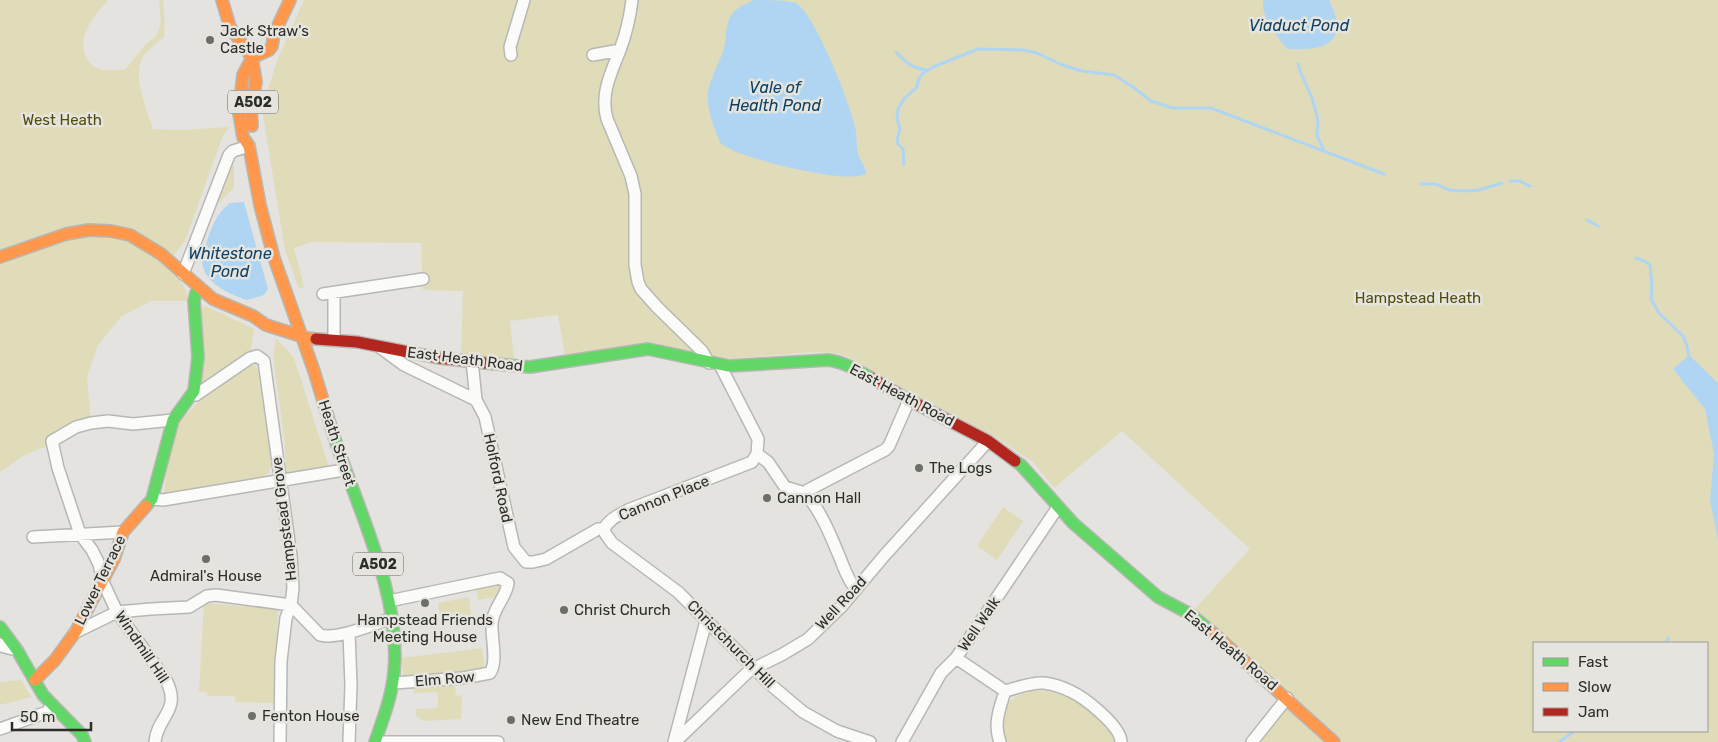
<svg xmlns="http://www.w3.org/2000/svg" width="1718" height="742" viewBox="0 0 1718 742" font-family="Rubik,sans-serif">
  <rect width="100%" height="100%" fill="#e4e3df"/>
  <!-- green -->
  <path fill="#e0dcb9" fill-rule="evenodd" d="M0,0h108c-13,16 -33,36 -21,58 3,6 8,10 15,12 7,1 16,0 23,0l19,-24 13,-11 4,-13 -2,-22h4l2,25 -1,12c-8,7 -22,16 -24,27 -5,20 7,46 13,65l28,1 48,-3 -7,11 -37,103 -20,25c12,11 23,18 22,35h-36l-29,15 -24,29 -11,31 4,48 -36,21 -14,3 -18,8 -23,16z
    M304,0h1414v742h-466l35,-44 -97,-84 60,-65 -128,-118 -68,57 -21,-26 -42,-28 -76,-39 -65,-37 -14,-5 -20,-1 -95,7 -77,-17 -78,20 -8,-47 -48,6 4,39 -53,-4 2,-65 -40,-1 -2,-47 -109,-1 -18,6 10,39 -5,2 -14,-39 -23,-141 15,-48zM1534,643h173v88h-173z
    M231,164l3,2v22l-14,14h-4z
    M206,306l48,23 -3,21 -50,35 -1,-78z
    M276,338l18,20 35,109 -43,7 -1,-28 -12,-91z
    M252,364l4,2 2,5 14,94 -4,8 -9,7 -95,14 4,-39 13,-35 21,-22 44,-33z
    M1003,507l20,14 -26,39 -20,-14z
    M498,581l3,4 -6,12 -17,3 -2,-13z
    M469,597l2,18 -6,1v3l-24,3 -3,-19z
    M204,603l74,6 -4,94 -39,-1v-6h-27l-2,-4h-7z
    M482,648l3,21 -81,11 -3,-22z
    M21,680l10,17 -31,8v-23z
    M455,685l1,11 6,-1 -1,24 -37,2 -3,-1 -1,-3h-3l-2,-8 23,-1v-16l-24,1v-5z
    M1031,691c7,0 14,-1 21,0 17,3 63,32 62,51h-109c-5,-10 -2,-26 0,-37l10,-8z"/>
  <!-- water -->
  <path fill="#b0d5f3" d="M754,0c13,0 31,0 42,3 19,11 54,100 59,124 2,8 1,18 3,26 2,8 8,14 8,21 -21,10 -109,-13 -132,-23 -4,-2 -9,-5 -13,-7 -7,-15 -15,-35 -13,-52 2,-15 14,-33 17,-48 2,-11 0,-20 7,-30 5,-7 14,-10 22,-14z
    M1263,0h66c3,7 7,15 8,22 2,29 -29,28 -50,27 -11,-14 -26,-31 -24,-49z
    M244,202l24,87 -4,6 -17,5c-19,-6 -46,-18 -45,-42 1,-8 5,-16 7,-23 5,-13 9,-23 21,-32z
    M1689,355l29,28v157l-8,-40 4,-46 -9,-45 -32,-40z"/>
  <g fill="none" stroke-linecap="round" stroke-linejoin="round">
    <!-- stream -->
    <path stroke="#b0d5f3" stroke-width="3" d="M896,52c9,10 17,17 32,18
      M1298,64l2,7 12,27 6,22 -1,16 8,16
      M904,165l-1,-16 -5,-5 -1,-5 3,-10 -3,-11 1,-9 6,-10 13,-12 1,-6 4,-7 11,-7 45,-18 46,1 13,3 23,11 22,7 32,4 19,12 18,14 22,7h38l173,66
      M1510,181h9l11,5
      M1420,184h16l13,6 16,1 14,-1 23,-7
      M1587,220l11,6
      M1636,258l8,3 6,4 2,22 -1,12 8,14 24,23 4,10 2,12
      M1666,643l2,-5
      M1559,742l16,-11"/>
    <defs>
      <path id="street" d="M632,0c-2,17 -6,34 -12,50 -9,23 -20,44 -13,69l24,57 4,18v71l3,17 3,7 16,18 45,44 7,12
        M511,55l-1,-8 14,-47
        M593,55l27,-5
        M183,274l46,-119 4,-4 16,-5
        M334,293v47
        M323,294l100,-15
        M381,348l23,17 72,35 -4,-39
        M192,395h4l54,-37 7,-2 7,5 27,195 2,32 -2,17 -5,13 -5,43 -1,81
        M476,400l9,17 29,130 12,15h7l13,-3 52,-30h6c5,-10 15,-14 24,-19l124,-48 5,-8 1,-15 -38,-74
        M757,454l11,8 17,25 20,6
        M805,493l3,-3 77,-40 4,-4 20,-46
        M805,493c16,18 26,43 35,65 4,10 8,23 16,31
        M152,499l11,1 181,-30
        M604,529l1,4 7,10 66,49 93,93 32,27 34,19 33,11
        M33,537l90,-5
        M389,601l111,-23 8,5c-2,15 -15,25 -16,40 -1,14 6,39 -2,50l-27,5 -69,5
        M74,633l43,-21 34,-3 38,-2 18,-11 9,-1 75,10 29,30c18,5 54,-11 72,-17
        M349,633l2,52 -2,57
        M0,644l4,3 13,3
        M956,658l49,33
        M1005,691c13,-3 25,-9 39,-8 8,1 18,4 26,8 14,6 51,35 51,51
        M0,729l47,-17 5,-7
        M155,742c2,-26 27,-31 11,-62l-49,-68 -14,-30 -4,-18 -7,-14 -12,-16 -22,-66 -6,-27 24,-14 15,-4 17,-2 25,3 40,-4
        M384,742h114
        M674,742l32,-121
        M675,742l74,-71 34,-17 25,-15 34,-33 42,-50 104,-115
        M902,742l39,-69 15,-15 102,-151
        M1000,742c-7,-18 0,-34 5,-51
        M1252,742l35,-44"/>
      <path id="fast" d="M485,363l45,4 118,-18 81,17 99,-6c16,2 29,10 43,18
        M331,427c23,76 71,165 63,245 -2,24 -11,47 -19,70
        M1015,461l6,4 52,58 85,74 32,17 23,19
        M146,506l6,-7 21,-79 21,-29 4,-34 -4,-56 2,-8 4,-4
        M0,627l17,23 26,45 39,40 3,7"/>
      <path id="slow" d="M222,0l8,27 22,31 4,24 -5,27 1,17
        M252,58l17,-8 3,-4 2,-12 16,-34
        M252,58l-9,17 -4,38 4,24 6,9 11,59 14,53 40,113 17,56
        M0,257l66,-23 23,-4 22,1 19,4 31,19 52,45 40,17 13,9 41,13 9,1
        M1213,633l121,109
        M35,680l20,-20 21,-29 38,-72 9,-27 23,-26"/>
      <path id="jam" d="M316,339l41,3 82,16 46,5
        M871,378l38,22 79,41 27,20"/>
    </defs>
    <!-- street casing -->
    <use href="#street" stroke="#b7b7b4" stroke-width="14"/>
    <!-- fast casing -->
    <use href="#fast" stroke="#b7b7b4" stroke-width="14"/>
    <!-- slow casing -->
    <use href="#slow" stroke="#b7b7b4" stroke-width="14"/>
    <!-- jam casing -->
    <use href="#jam" stroke="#b7b7b4" stroke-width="14"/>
    <!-- street -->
    <use href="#street" stroke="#fbfbfa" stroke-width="11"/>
    <!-- fast -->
    <use href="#fast" stroke="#63d668" stroke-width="11"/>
    <!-- slow -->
    <use href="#slow" stroke="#ff974d" stroke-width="11"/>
    <!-- jam -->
    <use href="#jam" stroke="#b3261e" stroke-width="11"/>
  </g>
  <!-- markers -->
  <g fill="#6d6d69" stroke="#e5e4de" stroke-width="2">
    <circle cx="210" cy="40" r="5"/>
    <circle cx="919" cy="468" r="5"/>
    <circle cx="767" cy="498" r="5"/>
    <circle cx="206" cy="559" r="5"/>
    <circle cx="425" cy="603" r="5"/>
    <circle cx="564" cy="610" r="5"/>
    <circle cx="252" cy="716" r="5"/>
    <circle cx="511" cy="720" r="5"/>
  </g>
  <g text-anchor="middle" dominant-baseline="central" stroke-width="5" stroke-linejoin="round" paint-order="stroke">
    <!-- shield labels -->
    <g fill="#e5e4de" stroke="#646460" stroke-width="1">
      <rect x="228" y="90.5" width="50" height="23" rx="4"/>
      <rect x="353" y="552.5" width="50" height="23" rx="4"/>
    </g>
    <g font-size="14" font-weight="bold" fill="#2d2d2a">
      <text x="253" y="102">A502</text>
      <text x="378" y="564">A502</text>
    </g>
    <!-- poi labels -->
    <g font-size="15" fill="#2d2d2a" stroke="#e5e4de" text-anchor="start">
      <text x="220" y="31">Jack Straw's<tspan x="220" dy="17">Castle</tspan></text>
      <text x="929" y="468">The Logs</text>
      <text x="777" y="498">Cannon Hall</text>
      <text x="206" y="576" text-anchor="middle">Admiral's House</text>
      <text x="574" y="610">Christ Church</text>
      <text x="425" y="620" text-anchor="middle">Hampstead Friends<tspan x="425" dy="17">Meeting House</tspan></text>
      <text x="262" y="716">Fenton House</text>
      <text x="521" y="720">New End Theatre</text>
    </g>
    <!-- park labels -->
    <g font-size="15" fill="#524c0a" stroke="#e5e4de">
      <text x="62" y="120">West Heath</text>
      <text x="1418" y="298">Hampstead Heath</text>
    </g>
    <!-- street labels -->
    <g font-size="15" fill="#2d2d2a" stroke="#e5e4de">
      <text transform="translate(465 359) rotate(7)">East Heath Road</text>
      <text transform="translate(902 395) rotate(28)">East Heath Road</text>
      <text transform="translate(337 443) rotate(72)">Heath Street</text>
      <text transform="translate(498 478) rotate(78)">Holford Road</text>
      <text transform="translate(664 498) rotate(-22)">Cannon Place</text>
      <text transform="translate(284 519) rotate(-97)">Hampstead Grove</text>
      <text transform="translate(100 580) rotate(-64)">Lower Terrace</text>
      <text transform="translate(841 603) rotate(-47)">Well Road</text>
      <text transform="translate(979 624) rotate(-56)">Well Walk</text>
      <text transform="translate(731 644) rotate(45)">Christchurch Hill</text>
      <text transform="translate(142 647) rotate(56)">Windmill Hill</text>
      <text transform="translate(1231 650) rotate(40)">East Heath Road</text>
      <text transform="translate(445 679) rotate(-5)">Elm Row</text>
    </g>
    <!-- water labels -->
    <g font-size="16" font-style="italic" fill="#0e4166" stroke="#e5e4de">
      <text x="1299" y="25">Viaduct Pond</text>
      <text x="775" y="87">Vale of<tspan x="775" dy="18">Health Pond</tspan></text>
      <text x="230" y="253">Whitestone<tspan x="230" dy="18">Pond</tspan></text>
    </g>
  </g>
  <!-- legend -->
  <rect x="1533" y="642" width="175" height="90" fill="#e5e4de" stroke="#9b9b96"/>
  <rect x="1543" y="658" width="25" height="8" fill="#63d668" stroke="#9b9b96"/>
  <text x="1578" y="667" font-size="15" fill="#2d2d2a">Fast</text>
  <rect x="1543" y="683" width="25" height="8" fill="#ff974d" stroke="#9b9b96"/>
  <text x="1578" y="692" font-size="15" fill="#2d2d2a">Slow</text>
  <rect x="1543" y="708" width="25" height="8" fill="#b3261e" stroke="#9b9b96"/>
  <text x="1578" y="717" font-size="15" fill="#2d2d2a">Jam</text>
  <!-- scale -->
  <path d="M12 722v8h79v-8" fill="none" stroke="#2d2d2a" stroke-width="2.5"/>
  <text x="20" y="722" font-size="15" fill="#2d2d2a" stroke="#e5e4de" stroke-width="4" paint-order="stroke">50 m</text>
</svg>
